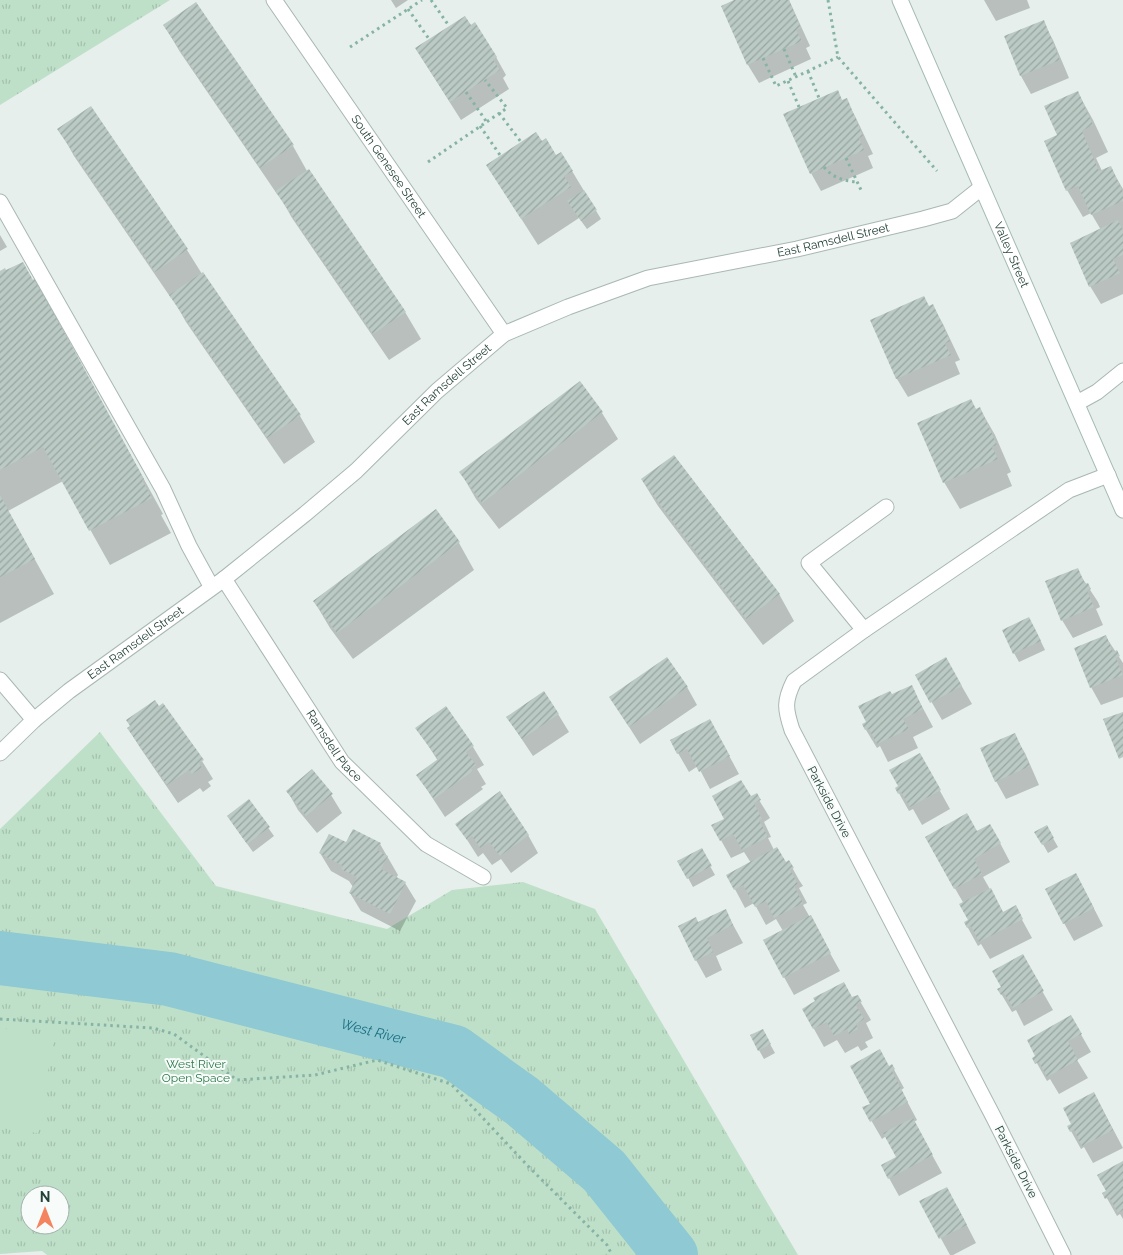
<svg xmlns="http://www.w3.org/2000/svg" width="1123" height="1255" viewBox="0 0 1123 1255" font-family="Raleway,sans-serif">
  <defs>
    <pattern id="park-tufts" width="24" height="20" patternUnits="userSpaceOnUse" patternTransform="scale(1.25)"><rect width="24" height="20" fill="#bfe0c8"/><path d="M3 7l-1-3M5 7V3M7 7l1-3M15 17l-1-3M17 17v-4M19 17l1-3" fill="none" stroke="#a4c1ad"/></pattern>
    <pattern id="building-hatch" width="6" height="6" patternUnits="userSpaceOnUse" patternTransform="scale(1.25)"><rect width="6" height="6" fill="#bbcac4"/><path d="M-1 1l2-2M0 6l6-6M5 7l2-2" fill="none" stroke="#98a6a0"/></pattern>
  </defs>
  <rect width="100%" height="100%" fill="#e6efeb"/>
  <!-- park -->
  <path fill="url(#park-tufts)" fill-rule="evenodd" d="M0,0h170l-170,105z
    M100,732l116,154 171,43 65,-39 71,-8 72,27 203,346h-751l-5,-4 -42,3v-425zM30,1195h30v30h-30z"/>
  <!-- pitch -->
  <path fill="#bfe0c8" d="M0,1028l54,10 -17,95 -37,-6z"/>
  <!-- shadow -->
  <path fill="#0003" d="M391,0h17l-12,8z
    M737,0h52l21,46 -4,2 5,11 -52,24 -11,-18 -26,-58z
    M984,0h43l3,8 -34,13z
    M196,4l97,142 14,25 98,141 16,27 -32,21 -97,-142 -14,-25 -1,1 -97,-142 -16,-27z
    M1043,22l10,18 16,38 -38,16 -10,-18 -16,-39z
    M416,49l80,8 10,18 -3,3 6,11 -48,31z
    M1078,93l15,27 15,32 -12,6 6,13 8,-4 13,22v105l-22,10 -11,-18 11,-56 -10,-17 -8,4 -16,-27 -9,-54z
    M846,100l10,18 17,36 -5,2 5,12 -52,23 -10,-18 32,-71z
    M90,108l97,142 15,24 98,142 15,26 -31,22 -98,-142 -14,-25 -1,1 -97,-142 -15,-27z
    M541,143l31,28 29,48 -14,10 -8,-11 -41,27 -51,-80z
    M0,235l7,12 -7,4z
    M0,272l54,43 109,199 -2,1 10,18 -61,32 -47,-84 -55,30 46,83 -54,29z
    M933,306l10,18 17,36 -5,2 5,12 -52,23 -11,-18 -26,-59z
    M580,383l22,30 16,26 -119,90 -23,-30 -15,-26z
    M980,409l15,26 16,37 -4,2 5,12 -52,23 -16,-27 32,-71z
    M642,480l137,114 15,27 -31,24 -105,-139z
    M436,511l23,32 15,27 -121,89 -23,-31 -16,-27z
    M1077,570l21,32 2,5 -4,2 7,16 -30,13 -11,-18z
    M1034,627l11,23 -26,12 -5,-9z
    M1106,637l17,26v34l-22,8 -10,-18z
    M946,659l26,45 -30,16 -26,-45z
    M911,686l22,41 -20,10 5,11 -30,14 -8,-16 -3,2 -11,-18 25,-34z
    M687,687l10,18 -57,39 -30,-47z
    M163,704l39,57 11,18 -5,3 3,4 -8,6 -3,-4 -22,15 -39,-57 -11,-18z
    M445,708l28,39 11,18 -7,4 9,15 -5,3 2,2 -38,28 -27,-41 20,-15 -21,-33z
    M558,714l11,18 -36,24 -26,-39z
    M1014,735l11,18 14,32 -33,14 -10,-18z
    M720,739l19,35 -29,15 -12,-23 -9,6 -18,-31z
    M920,755l30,54 -28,16 -9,-16 -4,2 -13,-23 4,-2z
    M288,792l43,3 11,18 -25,20 -19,-23z
    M756,795l14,23 -6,4 7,15 -3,1 6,12 12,14 3,-2 10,18 4,6 -4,2 8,15 -4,2 37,66 -46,24 -30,-54 19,-10 -7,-12 -10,6 -12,-22 -9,5 -17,-32 23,-13 -7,-11 -13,6 -18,-32 13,-7z
    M249,801l25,35 -21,16 -20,-28z
    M457,824l71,11 10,18 -27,20 -10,-14 -9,6 -9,-12 -5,4z
    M1046,826l12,21 -10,6 -12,-21z
    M977,833l23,10 10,19 -27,15 21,37 11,-7 17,31 -42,21 -9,-15 -3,2 -10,-18 -2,-5 3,-2 -5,-17 -38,-66z
    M347,844h33l18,31 -2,3 9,5 11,18 -16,30 -39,-20 -11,-18 3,-6 -4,-6 -18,-10 -11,-18z
    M701,850l14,25 -22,12 -14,-26z
    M1076,874l27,52 -29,15 -10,-18z
    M725,910l18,33 -27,13 6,14 -16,8 -10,-18 2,-37z
    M1022,956l31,54 -29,16 -8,-16 -4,2 -13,-22 4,-2z
    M857,996l14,24 -5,3 7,15 -8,4 3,5 -7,4 -3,-5 -13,7 -8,-13 -13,7 -21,-38z
    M1071,1017l20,35 -14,8 11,18 -29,16 -9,-15 -3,2 -13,-23z
    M762,1030l13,23 -11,6 -13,-23z
    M892,1066l12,22 -3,2 16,30 -3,2 28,51 -43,23 -10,-18 9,-20 -12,-22 -4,3 -18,-31 7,-4z
    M1094,1093l29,55 -30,15 -9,-16 -3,2 -10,-18 1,-7z
    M1123,1162v57l-3,-5 -3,2 -13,-23 3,-2z
    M921,1202l36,4 19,37 -23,12h-3z"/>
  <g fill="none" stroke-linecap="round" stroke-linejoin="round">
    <!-- river -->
    <path stroke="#8ec9d4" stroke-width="54" id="s1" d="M0,958l169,21 285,73 68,49 82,70 67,84"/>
  </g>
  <!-- building -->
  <path fill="url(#building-hatch)" d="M734,0h55l12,28 -5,2 6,11 -55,24 -26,-59z
    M196,2l98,143 -34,23 -97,-143z
    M465,16l6,9 4,-3 22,35 -4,3 7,10 -50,32 -35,-54z
    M1044,20l16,40 -40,16 -16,-40z
    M838,90l4,10 5,-2 16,38 -4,2 5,12 -54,24 -27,-60z
    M1078,91l15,34 -11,6 17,40 12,-5 12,26v9l-32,14 -13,-29 -12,5 -22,-50 13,-6 -13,-29z
    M91,106l97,143 -33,23 -98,-143z
    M536,132l6,9 4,-3 10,17 5,-3 12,19 -9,5 7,11 -50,32 -35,-54z
    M309,169l97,143 -33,22 -98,-143z
    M584,190l13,20 -16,11 -14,-20z
    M1118,220l5,11v24l-10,4 7,14 -31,14 -19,-44z
    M23,262l10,18 2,-2 109,201 -2,1 10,18 -63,33 -46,-84 -43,23v-199l5,-3 1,2z
    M203,272l98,143 -34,23 -98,-143z
    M924,296l5,10 4,-2 17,37 -5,3 6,11 -55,24 -26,-59z
    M580,381l23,31 -121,91 -23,-31z
    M971,399l5,10 4,-2 17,38 -5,2 6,12 -55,24 -26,-60z
    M674,455l106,139 -34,25 -105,-140z
    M0,495l35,64 -35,18z
    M436,509l24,33 -123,91 -24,-32z
    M1078,568l7,16 3,-1 3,6 -4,2 7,16 -33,14 -16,-40z
    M1029,617l12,24 -28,13 -11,-24z
    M1106,635l7,17 4,-2 3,6 -4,2 7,17 -33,13 -16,-40z
    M667,657l21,30 -59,40 -20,-30z
    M946,657l16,29 -32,17 -15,-28z
    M912,685l11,24 -20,10 6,10 -32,15 -8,-15 -4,1 -3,-6 4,-2 -8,-16 32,-15 2,3z
    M544,691l15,23 -37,25 -16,-22z
    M155,700l4,6 4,-3 41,57 -5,3 3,5 -10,6 -3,-4 -22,15 -40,-57 3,-2 -4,-6z
    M446,706l28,40 -8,6 10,13 -5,4 2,2 -39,28 -18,-24 22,-16 -23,-31z
    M1123,712v45l-4,2 -16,-40z
    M710,719l20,37 -31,16 -12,-23 -10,5 -7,-14z
    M1015,733l15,33 -35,16 -15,-34z
    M920,753l21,37 -31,17 -9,-15 -3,2 -3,-6 3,-2 -9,-16z
    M312,769l21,25 -27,22 -20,-25z
    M741,780l10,16 6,-3 4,7 -7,3 8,16 -3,1 9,17 -26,13 -9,-16 -13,7 -9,-16 13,-6 -12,-23z
    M500,791l29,44 -29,21 -11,-14 -9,6 -8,-12 -5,4 -12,-16z
    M249,799l21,28 -23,17 -20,-28z
    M967,813l10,18 13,-7 11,19 -27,16 8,15 -28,15 -29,-52z
    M1047,825l7,13 -12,7 -8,-13z
    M353,829l28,14 -4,7 11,6 -7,13 25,13 -16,32 -41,-21 8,-16 -16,-8 2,-3 -24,-13 10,-19 17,8z
    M777,847l9,15 3,-2 5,8 -4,2 8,14 -4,2 9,17 -29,15 -8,-17 -11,6 -12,-22 -9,5 -8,-15z
    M702,848l10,18 -25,13 -10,-18z
    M1076,873l18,35 -31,16 -18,-35z
    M991,888l12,24 13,-7 7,14 -44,23 -8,-16 -4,2 -3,-6 4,-2 -9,-16z
    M726,909l7,16 -26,13 6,14 -18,9 -17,-35 18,-9 2,5z
    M811,915l20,38 -48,25 -20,-38z
    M1023,954l21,37 -31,17 -9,-15 -3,2 -4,-6 4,-2 -9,-16z
    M844,982l8,15 6,-2 4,7 -6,3 8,14 -8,5 2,5 -9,5 -2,-5 -13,7 -7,-14 -14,7 -11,-20 13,-8 -2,-3z
    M1071,1015l11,19 -14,7 10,19 -31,17 -8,-15 -4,2 -3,-6 3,-2 -8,-16z
    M763,1029l8,15 -13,7 -8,-16z
    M880,1049l9,17 3,-2 3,5 -3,2 16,31 -38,20 -8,-15 8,-3 -20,-38z
    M1094,1092l19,38 -31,16 -8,-16 -4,2 -3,-6 4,-2 -8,-16z
    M913,1118l20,37 -45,24 -7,-14 15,-8 -13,-24z
    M1123,1161v49l-5,3 -9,-16 -4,2 -3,-6 4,-2 -9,-16z
    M947,1187l20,38 -28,14 -20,-38z"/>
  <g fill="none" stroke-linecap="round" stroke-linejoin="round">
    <defs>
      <path id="lane" d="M0,202l163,287 26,57 22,40
        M864,630l-55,-67 77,-56
        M0,680l34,40"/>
      <g id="street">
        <path id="s2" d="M274,0l230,334"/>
        <path d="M1077,403l20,-11 26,-21"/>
        <path id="s3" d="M224,579l118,183 84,82 57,33"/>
        <path id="s4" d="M0,753l34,-33 35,-29 155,-112 81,-65 51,-43 81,-80 67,-57 64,-27 80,-29 149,-29 126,-30 29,-8 29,-23"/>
        <path d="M1063,1255l-69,-137 -202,-388c-7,-21 -8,-29 2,-49l70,-51 205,-140 39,-15"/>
      </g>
      <g id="secondary">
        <path id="s5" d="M900,0l223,510"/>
      </g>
    </defs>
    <!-- lane casing -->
    <use href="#lane" stroke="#a8b8b2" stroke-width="17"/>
    <!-- street casing -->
    <use href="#street" stroke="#a8b8b2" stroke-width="17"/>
    <!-- secondary casing -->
    <use href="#secondary" stroke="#a4bbb3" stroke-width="17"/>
    <!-- path -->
    <path stroke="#86b3a5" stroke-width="3" stroke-dasharray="2.5 4" stroke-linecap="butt" d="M431,0l18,26
      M828,0l10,57 99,114
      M408,9l21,30
      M350,47l72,-47
      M784,49l12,28
      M763,58l13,28 62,-29
      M808,71l11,27
      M788,81l11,26
      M466,92l20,29
      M499,113l22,29
      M480,126l20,29
      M846,158l15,32
      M428,162l79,-54 -22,-28
      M824,167c9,11 20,14 34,15
      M0,1019l153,9 21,6 63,46 78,-5 62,-15 74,24 76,81 80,80 5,10"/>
    <!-- lane -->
    <use href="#lane" stroke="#fff" stroke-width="15"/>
    <!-- street -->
    <use href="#street" stroke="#fff" stroke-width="15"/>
    <!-- secondary -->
    <use href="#secondary" stroke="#fff" stroke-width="15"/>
  </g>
  <g text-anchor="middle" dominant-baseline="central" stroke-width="4" stroke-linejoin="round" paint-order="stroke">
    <!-- street labels -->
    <g font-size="12" fill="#24423a" stroke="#f7fbf9">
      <text stroke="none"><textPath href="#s2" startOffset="202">South Genesee Street</textPath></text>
      <text stroke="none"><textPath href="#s4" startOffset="1000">East Ramsdell Street</textPath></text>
      <text stroke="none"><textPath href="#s5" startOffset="278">Valley Street</textPath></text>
      <text stroke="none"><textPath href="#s4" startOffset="580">East Ramsdell Street</textPath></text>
      <text stroke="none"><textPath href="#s4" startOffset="175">East Ramsdell Street</textPath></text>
      <text stroke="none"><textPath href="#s3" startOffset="200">Ramsdell Place</textPath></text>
      <text transform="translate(829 802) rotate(62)">Parkside Drive</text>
      <text transform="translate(1016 1162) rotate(63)">Parkside Drive</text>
    </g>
    <!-- park labels -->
    <g font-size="12" fill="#2d7a4b" stroke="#f7fbf9">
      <text x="196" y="1064">West River<tspan x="196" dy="14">Open Space</tspan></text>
    </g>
    <!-- water labels -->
    <g font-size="14" font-style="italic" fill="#1c6f80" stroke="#f7fbf9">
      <text stroke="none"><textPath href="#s1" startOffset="381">West River</textPath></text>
    </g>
  </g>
  <!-- north arrow -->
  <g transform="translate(45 1210)"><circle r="24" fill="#f7fbf9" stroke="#a3b1ad"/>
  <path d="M0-4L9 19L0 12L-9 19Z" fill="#f4845f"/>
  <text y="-8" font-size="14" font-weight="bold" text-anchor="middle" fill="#24423a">N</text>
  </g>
</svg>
